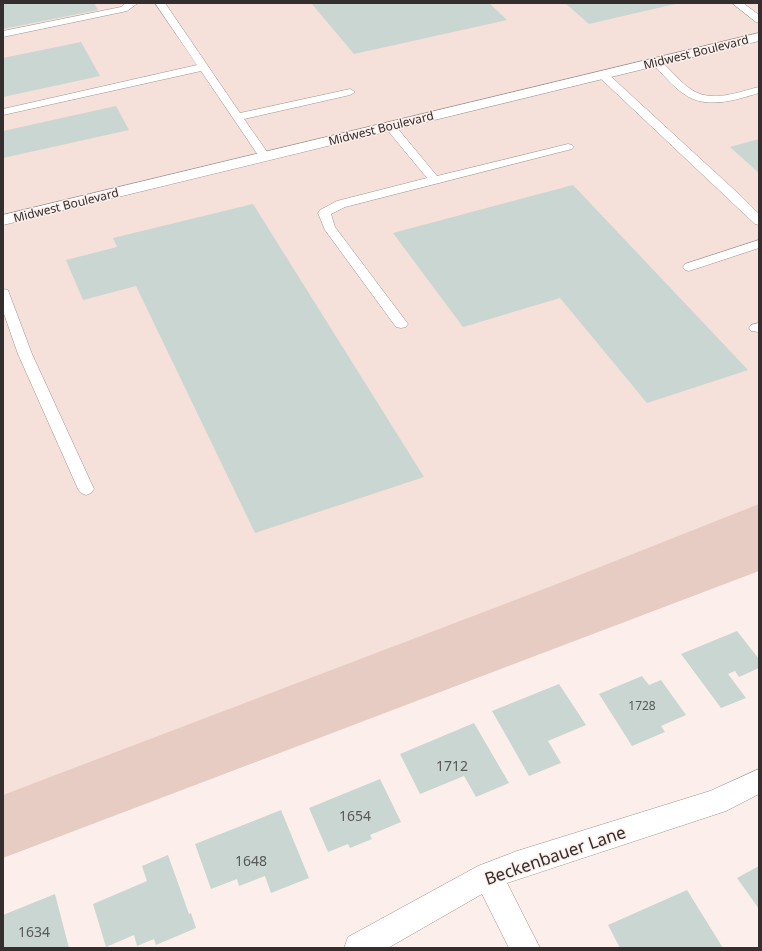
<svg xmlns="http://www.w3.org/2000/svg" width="762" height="951" viewBox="0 0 762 951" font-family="'Noto Sans',sans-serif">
  <rect width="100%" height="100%" fill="#fcefeb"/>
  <!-- built -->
  <path fill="#f5e0da" d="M3,3h756v548l-756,285z"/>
  <!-- green -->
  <path fill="#e7ccc3" d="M759,504v67l-756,287v-63l554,-211z"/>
  <!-- building -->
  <path fill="#c9d6d2" d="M3,3h91l4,7 -95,19z
    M311,3h178l18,17 -153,34z
    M565,3h108l2,1 -86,20z
    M81,42l19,34 -97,21v-39z
    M116,106l13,24 -126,28v-27z
    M759,139v34l-29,-26z
    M573,185l175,185 -101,33 -87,-105 -97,29 -70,-94z
    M253,204l171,273 -169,56 -119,-247 -53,14 -17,-40 51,-13 -4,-9z
    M737,631l22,28v9l-20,9 -4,-6 -7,3 18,24 -25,10 -40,-54z
    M642,676l7,9 12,-5 25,35 -25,11 4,6 -33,14 -33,-52z
    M559,684l27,41 -38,16 13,22 -32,13 -37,-65z
    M474,723l35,60 -33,14 -12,-21 -44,18 -20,-40z
    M380,779l21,43 -31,13 2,4 -22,9 -2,-4 -20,8 -19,-44z
    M281,810l28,68 -38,15 -6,-17 -26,10 -2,-7 -26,10 -16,-45z
    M168,855l21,59 2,-1 5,15 -40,17 -2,-6 -17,7 -3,-11 -28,12 -13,-43 54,-23 -5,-15z
    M759,866v43l-22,-31z
    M687,890l36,58h-103l-12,-23z
    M55,894l14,54h-66v-33z"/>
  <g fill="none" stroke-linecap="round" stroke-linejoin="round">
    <defs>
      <path id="service" d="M126,3h12l-11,8 -124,26v-6l118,-24z
        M155,3h10l75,110 110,-24 5,3 -5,3 -106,24 26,37 -2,2h-8l-59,-87 -198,44v-6l194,-44z
        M732,3h11l16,12v8l-3,-1z
        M656,59l4,1c10,10 20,22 32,30 20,13 46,2 67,-3v6c-24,7 -53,17 -75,1 -12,-8 -21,-20 -32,-30l-1,-2 1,-2z
        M603,72l4,1 134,123 18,18v11l-4,-1 -156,-147 -1,-2 1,-2z
        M390,123l4,1 43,52 131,-32 4,1 2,2 -2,2 -227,58 -14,7 4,13 73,97 -2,3 -5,1 -5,-1 -71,-97 -7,-17 2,-3 17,-9 90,-23 -43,-52z
        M759,240v8l-70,23 -4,-1 -2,-3 2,-3z
        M3,289l5,1 1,3 23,61 62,135 -3,4 -5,2 -5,-2 -3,-4 -60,-135 -15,-43z
        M759,323v9l-8,-1 -2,-3 2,-3z"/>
      <path id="minor" d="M759,33v8l-756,184v-10z
        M759,769v25l-33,17 -219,72 33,65h-31l-27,-54 -94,54h-44l4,-11 130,-71 39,-15 193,-60z"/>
    </defs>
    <!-- service casing -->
    <use href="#service" stroke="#9f938f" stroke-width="1"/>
    <!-- minor casing -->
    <use href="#minor" stroke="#9f938f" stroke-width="1"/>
    <!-- service -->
    <use href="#service" fill="#fff" fill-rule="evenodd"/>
    <!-- minor -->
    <use href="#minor" fill="#fff" fill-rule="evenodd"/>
  </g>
  <g text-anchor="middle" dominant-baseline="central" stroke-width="3" stroke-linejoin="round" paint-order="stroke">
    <!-- far-street labels -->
    <g font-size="12" fill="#342f2e" stroke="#fcefeb">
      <text transform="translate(696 52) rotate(-14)">Midwest Boulevard</text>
      <text transform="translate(381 128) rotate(-14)">Midwest Boulevard</text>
      <text transform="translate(66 205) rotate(-14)">Midwest Boulevard</text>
    </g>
    <!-- number labels -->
    <g font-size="12" fill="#595957">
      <text x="642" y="705">1728</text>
    </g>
    <!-- near-number labels -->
    <g font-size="14" fill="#595957">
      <text x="452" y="765">1712</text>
      <text x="355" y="815">1654</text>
      <text x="251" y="860">1648</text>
      <text x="34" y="931">1634</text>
    </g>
    <!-- near-street labels -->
    <g font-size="17" fill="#342f2e" stroke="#fcefeb">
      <text transform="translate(555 855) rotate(-19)">Beckenbauer Lane</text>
    </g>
  </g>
  <!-- border -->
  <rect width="762" height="951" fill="none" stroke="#342f2e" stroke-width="8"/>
</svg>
